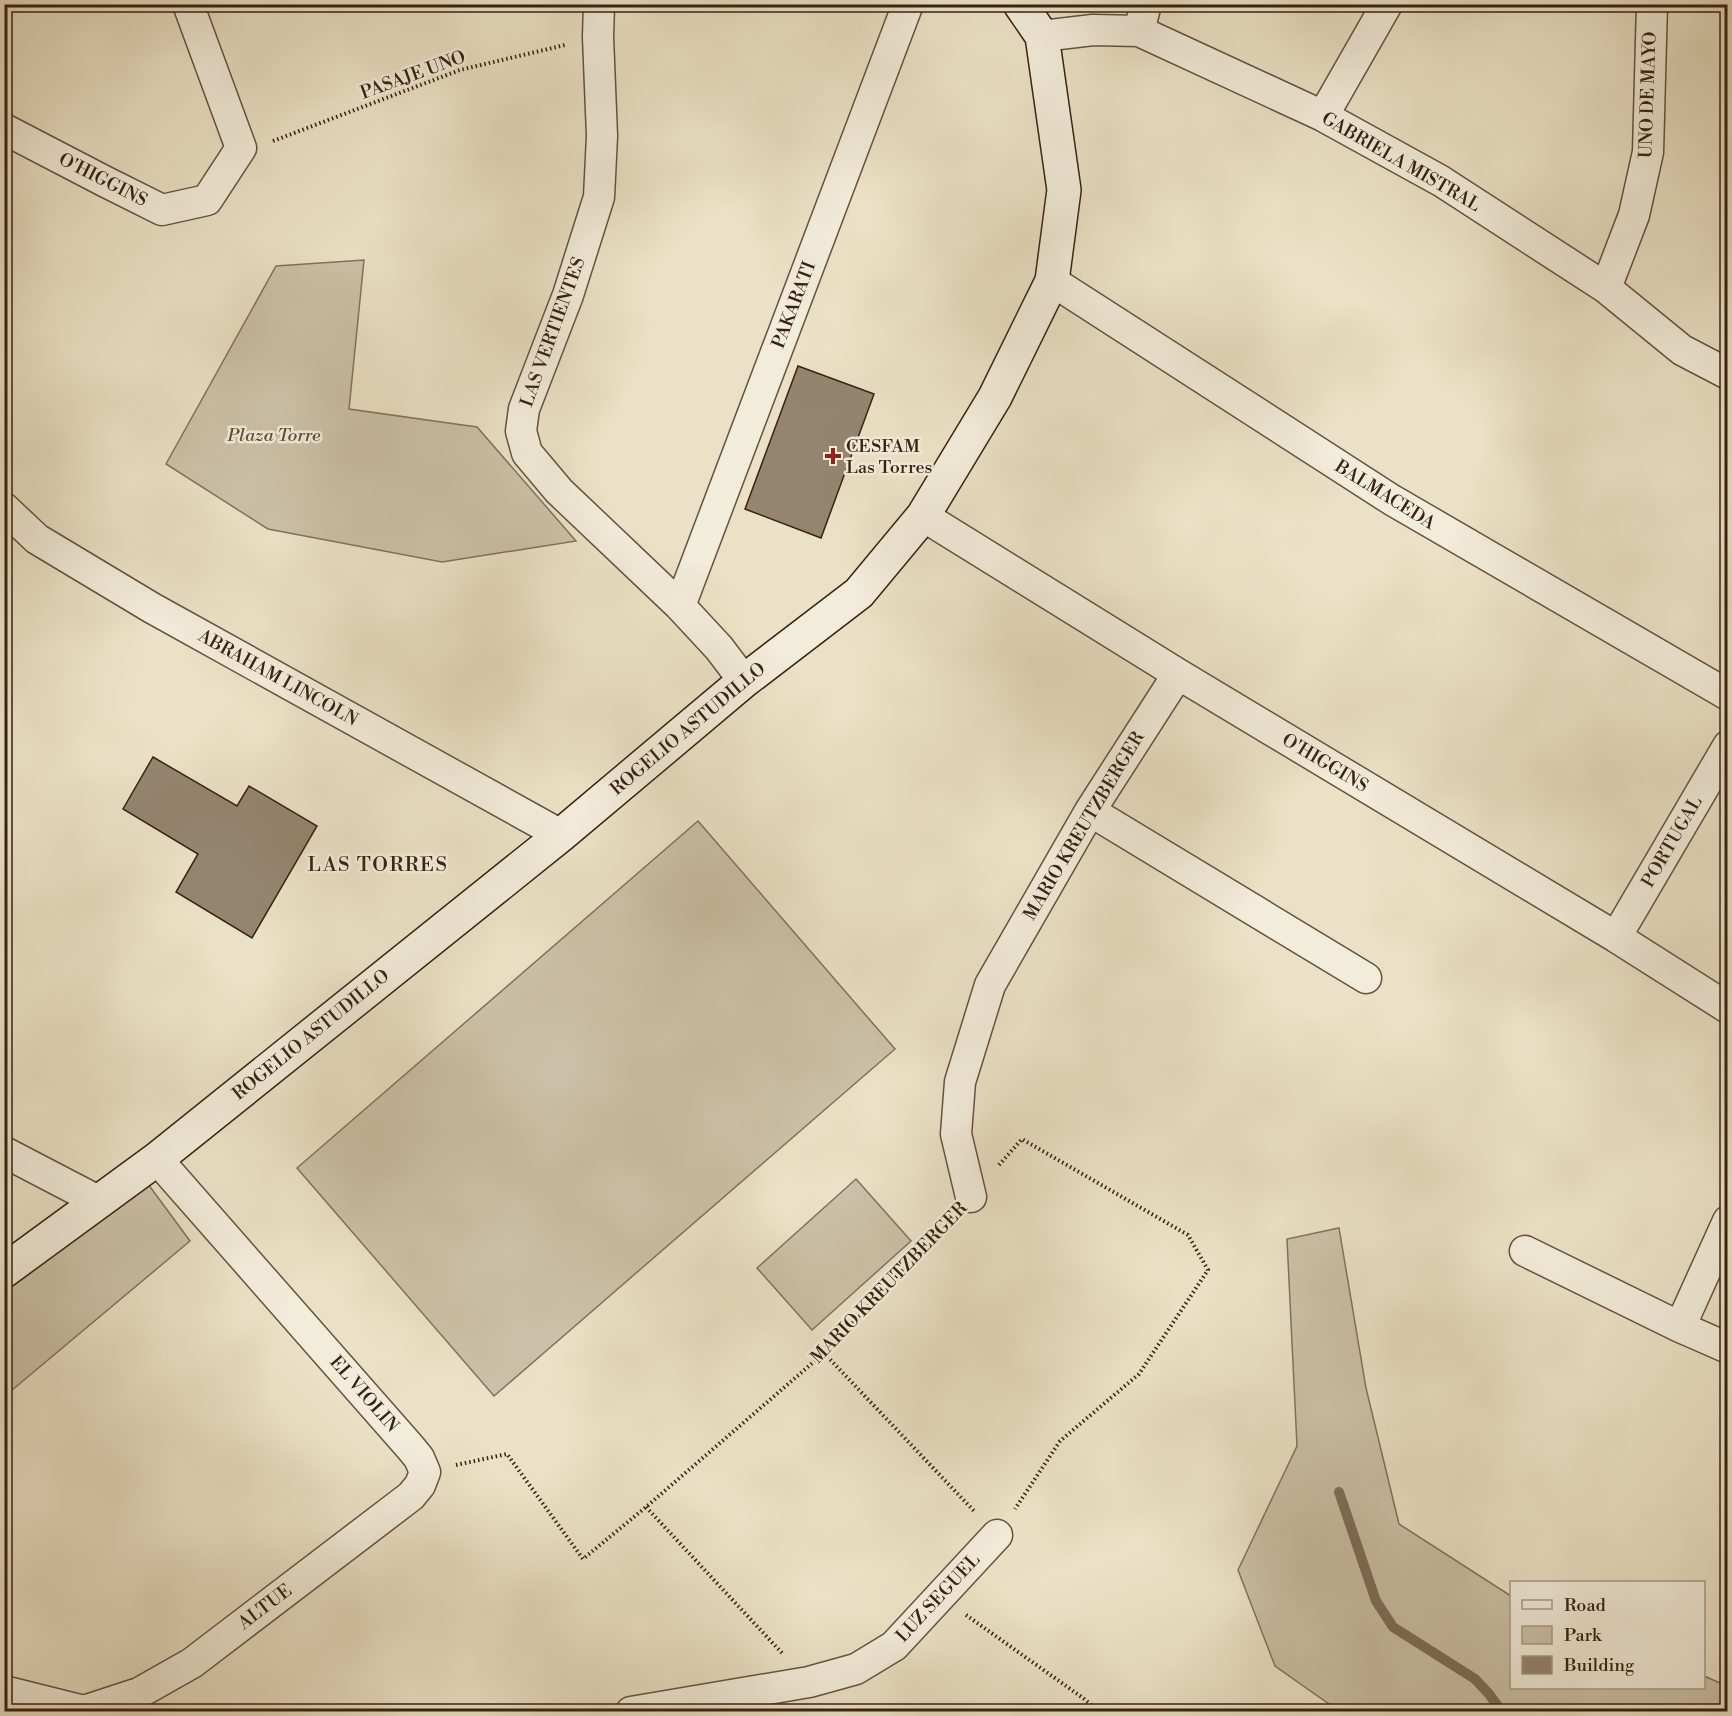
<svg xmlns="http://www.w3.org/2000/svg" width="1732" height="1716" viewBox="0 0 1732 1716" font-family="'Libre Bodoni',serif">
  <rect width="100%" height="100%" fill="#ebe1c6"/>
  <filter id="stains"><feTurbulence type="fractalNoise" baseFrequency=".00333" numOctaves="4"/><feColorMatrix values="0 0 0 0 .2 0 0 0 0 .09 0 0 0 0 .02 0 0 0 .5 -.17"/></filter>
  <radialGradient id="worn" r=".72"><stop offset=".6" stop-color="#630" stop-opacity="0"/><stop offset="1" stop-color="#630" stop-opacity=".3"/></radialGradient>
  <!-- green -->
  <path fill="#ccc1a8" stroke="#82725e" stroke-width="1.5" d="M364,260l-15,149 128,18 99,114 -134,21 -174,-33 -102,-65 110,-198z
    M698,821l197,228 -401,347 -197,-228z
    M856,1179l55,62 -99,89 -55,-62z
    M148,1184l42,57 -185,155v-104z
    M1339,1228l27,160 33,136 112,72 1,92h192v-12l23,10v25h-388l-64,-45 -37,-96 59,-124 -10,-207z"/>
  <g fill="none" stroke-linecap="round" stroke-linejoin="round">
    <!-- stream -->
    <path stroke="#7e6e5a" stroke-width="10" d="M1339,1492l37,109 17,26 82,52 14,15 13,18"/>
  </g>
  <!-- building -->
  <path fill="#958570" stroke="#372213" stroke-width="1.5" d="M798,366l76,28 -53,144 -76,-29z
    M153,757l84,49 12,-20 68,40 -65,112 -76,-46 22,-38 -75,-45z"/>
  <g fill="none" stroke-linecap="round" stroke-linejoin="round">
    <defs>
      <path id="street" d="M599,4l-1,33 4,99 -3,61 -31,98 -44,114 -3,22 6,22 32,38 121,115 39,42 25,33
        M1139,31l7,-27
        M1042,36l51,-6 46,1 184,85 118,65 165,107 76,62 46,24
        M1323,116l64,-112
        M4,129l100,52 58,29 45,-10 34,-52 -53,-144
        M1052,281l340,219 336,195
        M1606,288l28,-73 14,-63 4,-148
        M4,508l33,31 115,69 409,227
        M923,516l255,158 438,263 112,71
        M680,606l228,-602
        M1090,811l276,167
        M1616,937l112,-191
        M4,1152l96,50
        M971,1197l-15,-63 4,-52 30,-97 100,-174 88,-137
        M1525,1251l155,76 48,21
        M1680,1327l48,-106
        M4,1691l80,20 55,-18 53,-30 219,-167 9,-11 5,-13 -6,-14 -9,-11 -253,-288
        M631,1712l178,-30 47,-13 38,-23 103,-111"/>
      <path id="secondary" d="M4,1271l153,-112 404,-324 183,-154 115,-88 64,-77 72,-119 57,-116 12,-91 -22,-154 -22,-32"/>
    </defs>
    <!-- street casing -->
    <use href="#street" stroke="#645240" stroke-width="33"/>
    <!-- secondary casing -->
    <use href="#secondary" stroke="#372213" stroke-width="36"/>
    <!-- path -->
    <path stroke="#372213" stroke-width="4" stroke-dasharray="1.5 3" stroke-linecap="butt" d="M273,141l187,-71 105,-25
      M999,1165l23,-26 166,96 20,35 -69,104 -79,67 -45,68
      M824,1353l150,158
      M456,1465l51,-11 76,105 63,-52 178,-154 126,-133
      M646,1507l136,146
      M966,1615l117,83 16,14"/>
    <!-- street -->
    <use href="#street" stroke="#f2ecda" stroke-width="30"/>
    <!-- secondary -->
    <use href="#secondary" stroke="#f2ecda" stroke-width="33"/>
  </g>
  <!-- markers -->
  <path fill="#8f2418" stroke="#f2ecda" stroke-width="2" d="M830 447h6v6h6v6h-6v6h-6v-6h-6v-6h6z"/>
  <g text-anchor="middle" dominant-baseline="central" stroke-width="5" stroke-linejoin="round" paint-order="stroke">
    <!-- street labels -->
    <g font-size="18" fill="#372213" stroke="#f2ecda">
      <text transform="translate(413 75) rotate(-20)">PASAJE UNO</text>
      <text transform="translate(1648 95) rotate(-88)">UNO DE MAYO</text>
      <text transform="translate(1401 162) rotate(30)">GABRIELA MISTRAL</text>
      <text transform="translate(103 180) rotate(27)">O'HIGGINS</text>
      <text transform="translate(794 305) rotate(-69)">PAKARATI</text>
      <text transform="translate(553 332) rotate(-70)">LAS VERTIENTES</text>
      <text transform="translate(1385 495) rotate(32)">BALMACEDA</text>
      <text transform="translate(278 678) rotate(29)">ABRAHAM LINCOLN</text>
      <text transform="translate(688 729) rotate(-40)">ROGELIO ASTUDILLO</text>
      <text transform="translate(1325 763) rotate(31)">O'HIGGINS</text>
      <text transform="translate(1084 826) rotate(-59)">MARIO KREUTZBERGER</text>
      <text transform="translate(1672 842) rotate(-60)">PORTUGAL</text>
      <text transform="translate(311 1035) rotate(-39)">ROGELIO ASTUDILLO</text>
      <text transform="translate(889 1283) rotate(-46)">MARIO KREUTZBERGER</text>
      <text transform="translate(364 1394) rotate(49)">EL VIOLIN</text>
      <text transform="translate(938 1598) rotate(-47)">LUZ SEGUEL</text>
      <text transform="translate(265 1607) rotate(-37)">ALTUE</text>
    </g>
    <!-- park labels -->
    <g font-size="18" font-style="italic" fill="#5c4a38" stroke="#f2ecda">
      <text x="274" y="435">Plaza Torre</text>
    </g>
    <!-- poi labels -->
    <g font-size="18" fill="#372213" stroke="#f2ecda" text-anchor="start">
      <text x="846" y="446">CESFAM<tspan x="846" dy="21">Las Torres</tspan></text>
    </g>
    <!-- neighbourhood labels -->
    <g font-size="20" letter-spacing="1.5" fill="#372213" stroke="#f2ecda">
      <text x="378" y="865">LAS TORRES</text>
    </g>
  </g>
  <!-- margin -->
  <rect width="1732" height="1716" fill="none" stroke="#ebe1c6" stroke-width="24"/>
  <rect x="6" y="6" width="1720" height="1704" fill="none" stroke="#372213" stroke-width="3"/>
  <rect x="12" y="12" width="1708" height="1692" fill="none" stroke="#372213" stroke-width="1.5"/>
  <!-- legend -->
  <rect x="1510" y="1581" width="195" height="108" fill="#f2ecda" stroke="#a79b8a" stroke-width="1.5"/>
  <rect x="1522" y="1600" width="30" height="9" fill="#f2ecda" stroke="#a79b8a" stroke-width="1.5"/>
  <text x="1564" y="1611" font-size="18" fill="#372213">Road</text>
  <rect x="1522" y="1626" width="30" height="18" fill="#ccc1a8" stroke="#a79b8a" stroke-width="1.5"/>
  <text x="1564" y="1641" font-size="18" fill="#372213">Park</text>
  <rect x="1522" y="1656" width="30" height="18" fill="#958570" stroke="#a79b8a" stroke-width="1.5"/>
  <text x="1564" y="1671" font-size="18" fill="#372213">Building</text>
  <rect width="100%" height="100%" filter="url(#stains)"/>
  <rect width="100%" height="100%" fill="url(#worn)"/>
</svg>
